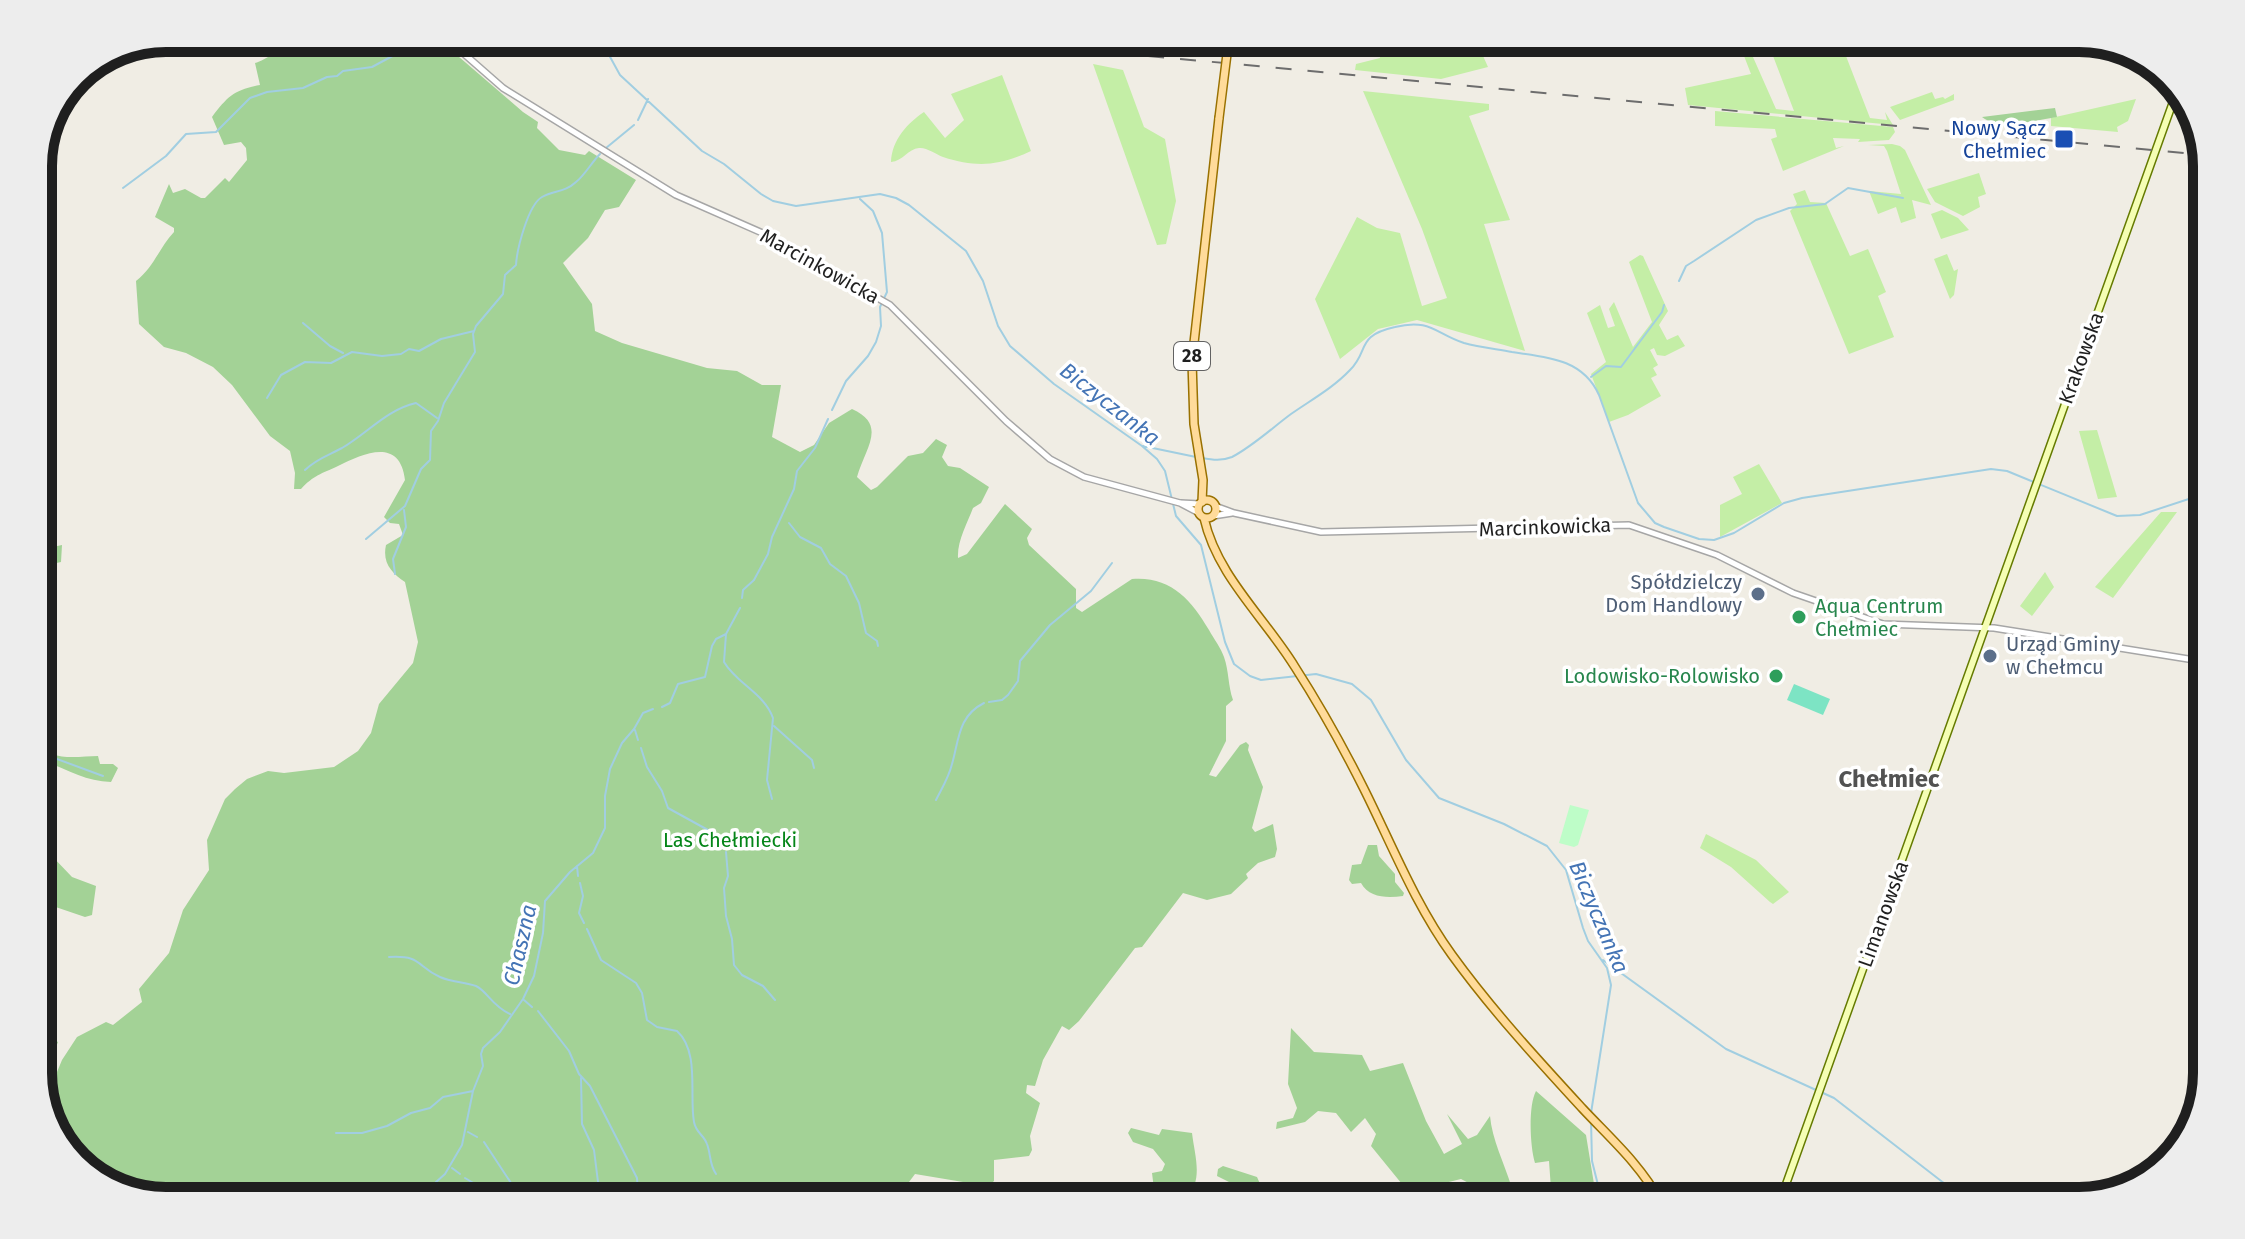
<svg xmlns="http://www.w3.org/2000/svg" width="2245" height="1239" viewBox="0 0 2245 1239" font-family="'Fira Sans',sans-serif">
  <rect width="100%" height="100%" fill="#f0ede4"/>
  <!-- grass -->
  <path fill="#c4eea6" d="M1377,38h98l13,29 -47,12 -86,-9 1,-6 24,-6z
    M1821,38h18l31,80 17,2 -2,-8 8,13 -205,-20 -3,-17 66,-14 -12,-31h4l2,-4 31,70 18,2 -21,-55 25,-11 8,7 18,-8z
    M1093,64l30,6 21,57 21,12 11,62 -10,43 -9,1z
    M1002,75l29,76c-32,15 -54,17 -88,6 -7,-3 -17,-10 -24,-9 -11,1 -16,13 -28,14 1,-23 17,-39 33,-50l21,26 19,-18 -13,-26z
    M1363,91l126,13v6l-20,6 41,104 -26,4 41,127 -108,-31 -39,9 -38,30 -25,-60 42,-82 20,11 23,5 22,73 25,-8 -25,-69z
    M1932,92l3,7 8,-2 2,2 9,-5v6l-54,20 -10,-13z
    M2136,99l-8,22 -11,6 1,5 -67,-6v-8z
    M1715,111l178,16 2,5 -6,8 -31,2 2,-3 -27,-1 3,10 8,-2 -61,25 -12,-32 6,-2 -2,-8 -60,-3z
    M1892,144l8,2 5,4 26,55 -19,-5 4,18 -15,5 -5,-16 -18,7 -9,-23 32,3 -14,-43 -3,-5 -16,-1z
    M1979,173l7,21 -8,3 2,10 -17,9 -28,-14 -8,-13z
    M1805,190l5,12 16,1 24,53 18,-7 18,43 -8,4 16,41 -45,17 -59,-143 7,-7 -4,-10z
    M1942,210l16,8 11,12 -28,9 -10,-25z
    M1947,254l7,17 4,-2 -4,26 -4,4 -16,-40z
    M1640,255l3,1 25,55 -9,14 8,15 11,-5 7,11 -20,10 -8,-1 -3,-7 -4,2 8,15 -5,3 4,7 -6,3 10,18 -33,19 -19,7 -18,-48 15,-12 -19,-49 13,-8 8,23 7,-2 -6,-17 5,-7 19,45 19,-25 -23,-60z
    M2097,430l20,67 -19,2 -19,-68z
    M1759,464l23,39 -62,34v-32l22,-11 -9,-17z
    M2161,512h16l-64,86 -18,-11z
    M2045,572l9,15 -22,29 -12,-10z
    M1706,834l50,26 33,32 -16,12 -3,-2 -39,-35 -31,-19z"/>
  <!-- forest -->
  <path fill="#a3d296" d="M299,38h17l13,15 18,-1 40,-14h50l86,74 15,10 -1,6 22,22 26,5 4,-4 47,29 -17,27 -14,3 -17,28 -25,25 29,41 3,27 27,12 85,25 30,3 25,14h19l-9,52 28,15 14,-7 15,-22 23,-14c36,16 13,39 5,68l14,13 6,-3 31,-31 15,-3 13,-14 11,6 -5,12 6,9 12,2 29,19 -8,16 -8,5c-6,16 -16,33 -15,50l9,-4 38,-50 27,25 -5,9 2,7 47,44v19l6,4 50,-33c38,-3 59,20 77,51 5,9 12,18 15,27 5,14 4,29 9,43l-7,6v35l-17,34 7,2 24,-32 6,-3 3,3 -1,5 15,37 -11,41 3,4 18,-8 4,25 -2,8 -17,6 -12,11 2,4 -17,16 -24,6 -24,-7 -41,54 -7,1 -56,73 -10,9 -7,-4 -19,34 -8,26 -8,-1 -1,8 14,10 -10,33 2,14 -3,6 -35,4v21l-13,11 -18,-10 -48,-8 -6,8v12l-18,7h-725l-64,-17 -43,-40 -14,-43 17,-41 15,-23 29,-15 7,3 29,-23 -3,-13 30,-36 14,-43 26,-40 -2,-30 18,-41 10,-10 12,-10 21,-8 16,2 50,-6 24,-16 13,-18 8,-29 34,-41 5,-21 -13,-60c-13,-9 -23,-19 -19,-37l17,-10 -4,-11 -9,-1 -6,-6 21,-37c-5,-43 -41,-27 -67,-14 -17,8 -24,9 -37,23h-7l1,-16 -5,-22 -20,-15 -38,-51 -19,-18 -27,-14 -22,-6 -25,-23 -3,-43c18,-14 23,-33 38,-49v-4l-19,-11 14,-33 4,9 12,-4 16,9h4l20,-20 4,4 18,-22 -1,-12 -5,-6 -17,3 -12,-28c16,-21 22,-27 48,-32l-5,-22c10,-2 32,-19 44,-25z
    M2055,108l2,9c-21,3 -58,14 -75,0z
    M38,533l10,15 14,-3 -1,17 -9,2 -8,15h-6z
    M38,741c11,22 40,15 60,15l2,8h13l5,4 -7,14c-28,-1 -47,-14 -73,-24z
    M1368,845h9l2,11 16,18v8l9,11 -1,3c-16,2 -34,2 -42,-13l-9,1 -3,-4 3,-15 9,-1z
    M51,855l21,22 24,9 -4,29 -7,2 -47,-16v-32z
    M38,994l3,40 17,8 -18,45z
    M1291,1028l23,24 48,3 8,16 33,-8 23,58 18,33 18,-10 -15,-30 21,25 9,-4 13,-19c2,23 14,47 21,69l-14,8 -6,8h-6l-5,-12 -19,-10 -49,12 -6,-2 -35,-43 5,-12 -11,-16 -14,14 -15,-19 -18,-2 -13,11 -29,7 1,-7 16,-4 4,-10 -9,-24z
    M1536,1091l50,44 8,49v17h-37l-6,-12 -2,-28 -14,2c-5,-16 -7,-57 1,-72z
    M1131,1128l28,7 3,-6 30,4c3,25 12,47 -7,68h-33l3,-4 -3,-24 10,-2 3,-7 -12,-15 -20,-7 -5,-9z
    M1223,1166l34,11 4,9 -6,9 8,6h-22l-6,-16 -18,-9 1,-7z"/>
  <!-- park -->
  <path fill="#befdc8" d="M1570,805l19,5 -11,35 -4,2 -15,-4z"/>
  <!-- pitch -->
  <path fill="#7de4c4" d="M1794,684l36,15 -7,16 -36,-15z"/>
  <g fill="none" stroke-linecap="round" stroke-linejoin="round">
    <!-- stream -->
    <path stroke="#a1cee1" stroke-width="2" d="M604,38l5,17 11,20 82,76 22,13 37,30 12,7 23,5 84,-12 16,4 13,7 57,46 17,30 15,45 12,20 44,38 88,62 15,13 8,12 11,45 25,29 24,97 9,22 16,12 11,4 55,-6 36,10 19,16 35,60 33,38 65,26 43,22 19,24 17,58 5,13 19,27 4,17 -20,128
      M638,120l10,-21
      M606,148l28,-23
      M123,188l43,-32 20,-22 30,-2 34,-34 17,-6 36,-4 24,-11 10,-1 6,-5 29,-4 54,-29
      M1679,281l7,-15 8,-5 62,-41 33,-12 36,-4 23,-16 55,10
      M303,323l27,23 13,7
      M1591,377l15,-11 15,1 41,-55 2,-7
      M267,398l14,-23 24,-13 26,1 21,-11 30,4 19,-2 8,-5 10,2 22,-12 33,-8
      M832,410l14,-29 22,-25 8,-14 5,-16 -1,-19 7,-15 -5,-59 -9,-22 -13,-12
      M1143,446l53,11
      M1202,458c11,2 20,3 30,-1 21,-11 40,-29 59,-43 20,-14 42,-26 59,-44 20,-20 5,-34 45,-43 35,-9 41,7 69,16 15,4 32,6 48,9 35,5 71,7 87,43l39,108 17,20 9,4 35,12 15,1 20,-7 50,-30 18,-5 189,-29 16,2 110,45 23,-1 67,-22
      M305,470c11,-11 24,-15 37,-22 27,-16 44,-38 74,-45l21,15
      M789,523l11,14 21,11 9,16 16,12 13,27 7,30 11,8 1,5
      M366,539l39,-33 16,-37 9,-9 1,-29 7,-10 6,-18 31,-51 -2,-18 3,-8 27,-32 2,-19 11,-10c1,-16 12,-60 26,-68 12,-7 22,-4 34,-15 8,-6 16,-20 24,-28
      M38,549l10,6
      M395,574l-2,-15 13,-32 -2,-17
      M742,598l1,-8 11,-10 14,-26 4,-17 22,-48 3,-18 18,-23 13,-29
      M726,634l-2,28c13,22 40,31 49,56l-6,62 5,19
      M989,702l13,-2 6,-5 10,-14 2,-20 30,-36 41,-34 21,-28
      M662,707l8,-4 8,-19 27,-7 7,-31 4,-7 10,-5 14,-26
      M774,726l38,34 2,8
      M635,730l3,10
      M641,748l6,19 15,24 6,17 40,22 16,15
      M38,752l65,24
      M936,800c6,-12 13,-23 16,-36 7,-24 6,-48 32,-61
      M726,852l2,24 -4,12 2,28 6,23 2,26 8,10 21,11 12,14
      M577,866l1,10
      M580,883l3,13 -4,17 5,10
      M587,929l14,31 35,23 6,10 5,27 10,7 20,4c23,21 12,64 17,91 2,11 10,13 13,22 4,10 2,20 9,30
      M389,957c33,-2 27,9 51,20 11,5 25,5 36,9 11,5 16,20 34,28
      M1603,960l123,89 90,41
      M524,1000l8,7
      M538,1011l31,40 10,23 11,12 47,92 1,16 5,7
      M581,1078l1,46 12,26 4,32
      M1823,1093l11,5 133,103
      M1591,1120l1,41 10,40
      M468,1132l9,5
      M336,1133h26l25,-7 24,-13 19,-5 13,-11 30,-6
      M484,1142l29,44 16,5 16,10
      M452,1168l8,6
      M465,1178l20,12 8,11
      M431,1201l5,-19 9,-8 17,-29 11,-54 10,-25 -2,-12 2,-6 17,-16 23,-33 11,-23 9,-43 2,-32 25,-29 23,-19 12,-25v-32l5,-27 12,-26 12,-14 9,-16 10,-4
      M513,1201v-14"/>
    <defs>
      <path id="tertiary" d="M446,38l57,50 173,107 91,40 123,70 116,116 44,38 34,18 96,26 19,10
        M1181,503l19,1
        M1215,506l19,7 87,19 308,-7 88,30 76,38 90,31 111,4 213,34
        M1213,516l19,-3"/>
      <path id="secondary" d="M1780,1201l398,-1113"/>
      <path id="primary" d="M1198 509a9 9 0 1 1 18 0a9 9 0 1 1-18 0Z
        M1202,502l1,-22 -9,-56 -2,-63 27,-243
        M1204,518c13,58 61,100 91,149 25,39 48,80 69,122 28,56 51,115 88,166 39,54 85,104 130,153 28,30 58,56 78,93"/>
    </defs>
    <!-- tertiary casing -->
    <use href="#tertiary" stroke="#a6a6a6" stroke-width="8"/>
    <!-- secondary casing -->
    <use href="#secondary" stroke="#657b00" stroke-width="9"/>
    <!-- primary casing -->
    <use href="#primary" stroke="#997100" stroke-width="10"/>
    <!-- tertiary -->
    <use href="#tertiary" stroke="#fff" stroke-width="5"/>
    <!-- secondary -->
    <use href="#secondary" stroke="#f5feb4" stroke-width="6"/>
    <!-- primary -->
    <use href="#primary" stroke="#ffdb9a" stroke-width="7"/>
    <!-- rail -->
    <path stroke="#6d6d6d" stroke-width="2" stroke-dasharray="16 16" stroke-linecap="butt" d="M957,38l1249,117"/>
    <defs>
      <path id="primary-bridge" d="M1219,118l10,-80"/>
    </defs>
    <!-- primary-bridge casing -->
    <use href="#primary-bridge" stroke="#997100" stroke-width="10" stroke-linecap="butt"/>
    <!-- primary-bridge -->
    <use href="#primary-bridge" stroke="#ffdb9a" stroke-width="7"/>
  </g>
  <!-- markers -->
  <rect fill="#1a4fb4" stroke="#fff" stroke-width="3" x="2054" y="129" width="20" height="20" rx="4"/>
  <g fill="#5c6f8a" stroke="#fff" stroke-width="3">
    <circle cx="1758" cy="594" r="8"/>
    <circle cx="1990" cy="656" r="8"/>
  </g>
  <g fill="#2e9e5b" stroke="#fff" stroke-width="3">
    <circle cx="1799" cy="617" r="8"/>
    <circle cx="1776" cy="676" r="8"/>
  </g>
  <g text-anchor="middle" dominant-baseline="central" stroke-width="7" stroke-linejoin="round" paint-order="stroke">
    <!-- shield labels -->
    <rect fill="#fff" stroke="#626262" stroke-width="2" x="1174" y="342" width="36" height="28" rx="6"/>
    <g font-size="18" font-weight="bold" fill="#1f1f1f">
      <text x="1192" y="356">28</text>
    </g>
    <!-- transit labels -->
    <g font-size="20" fill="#164399" stroke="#fff" text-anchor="end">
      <text x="2046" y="128">Nowy Sącz<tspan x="2046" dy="23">Chełmiec</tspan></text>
    </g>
    <!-- street labels -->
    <g font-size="20" fill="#1f1f1f" stroke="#fff">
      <text transform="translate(820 266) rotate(29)">Marcinkowicka</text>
      <text transform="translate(2081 358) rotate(-70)">Krakowska</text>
      <text transform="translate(1545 527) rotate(-2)">Marcinkowicka</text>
      <text transform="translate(1883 914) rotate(-70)">Limanowska</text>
    </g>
    <!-- service labels -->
    <g font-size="20" fill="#4e5e75" stroke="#fff" text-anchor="end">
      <text x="1742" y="582">Spółdzielczy<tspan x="1742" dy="23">Dom Handlowy</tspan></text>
      <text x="2006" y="644" text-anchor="start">Urząd Gminy<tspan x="2006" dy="23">w Chełmcu</tspan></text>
    </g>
    <!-- leisure labels -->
    <g font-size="20" fill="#27864d" stroke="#fff" text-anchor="start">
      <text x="1815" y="606">Aqua Centrum<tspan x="1815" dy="23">Chełmiec</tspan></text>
      <text x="1760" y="676" text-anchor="end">Lodowisko-Rolowisko</text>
    </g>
    <!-- park labels -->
    <g font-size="20" fill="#048518" stroke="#fff">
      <text x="730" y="840">Las Chełmiecki</text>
    </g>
    <!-- water labels -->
    <g font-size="22" font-style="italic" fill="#4474b5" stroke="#fff">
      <text transform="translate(1110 404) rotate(38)">Biczyczanka</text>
      <text transform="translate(1599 917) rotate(67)">Biczyczanka</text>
      <text transform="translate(520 945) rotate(-77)">Chaszna</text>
    </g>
    <!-- quarter labels -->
    <g font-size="24" font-weight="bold" fill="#525252" stroke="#fff">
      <text x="1889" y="779">Chełmiec</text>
    </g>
  </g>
  <!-- crop -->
  <path d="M0 0H2245V1239H0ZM166 52H2079A114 114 0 0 1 2193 166V1073A114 114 0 0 1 2079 1187H166A114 114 0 0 1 52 1073V166A114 114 0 0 1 166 52Z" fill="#ededed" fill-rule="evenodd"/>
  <path fill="none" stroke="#1f1f1f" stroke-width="10" d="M166 52H2079A114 114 0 0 1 2193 166V1073A114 114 0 0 1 2079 1187H166A114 114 0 0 1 52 1073V166A114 114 0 0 1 166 52Z"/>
</svg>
